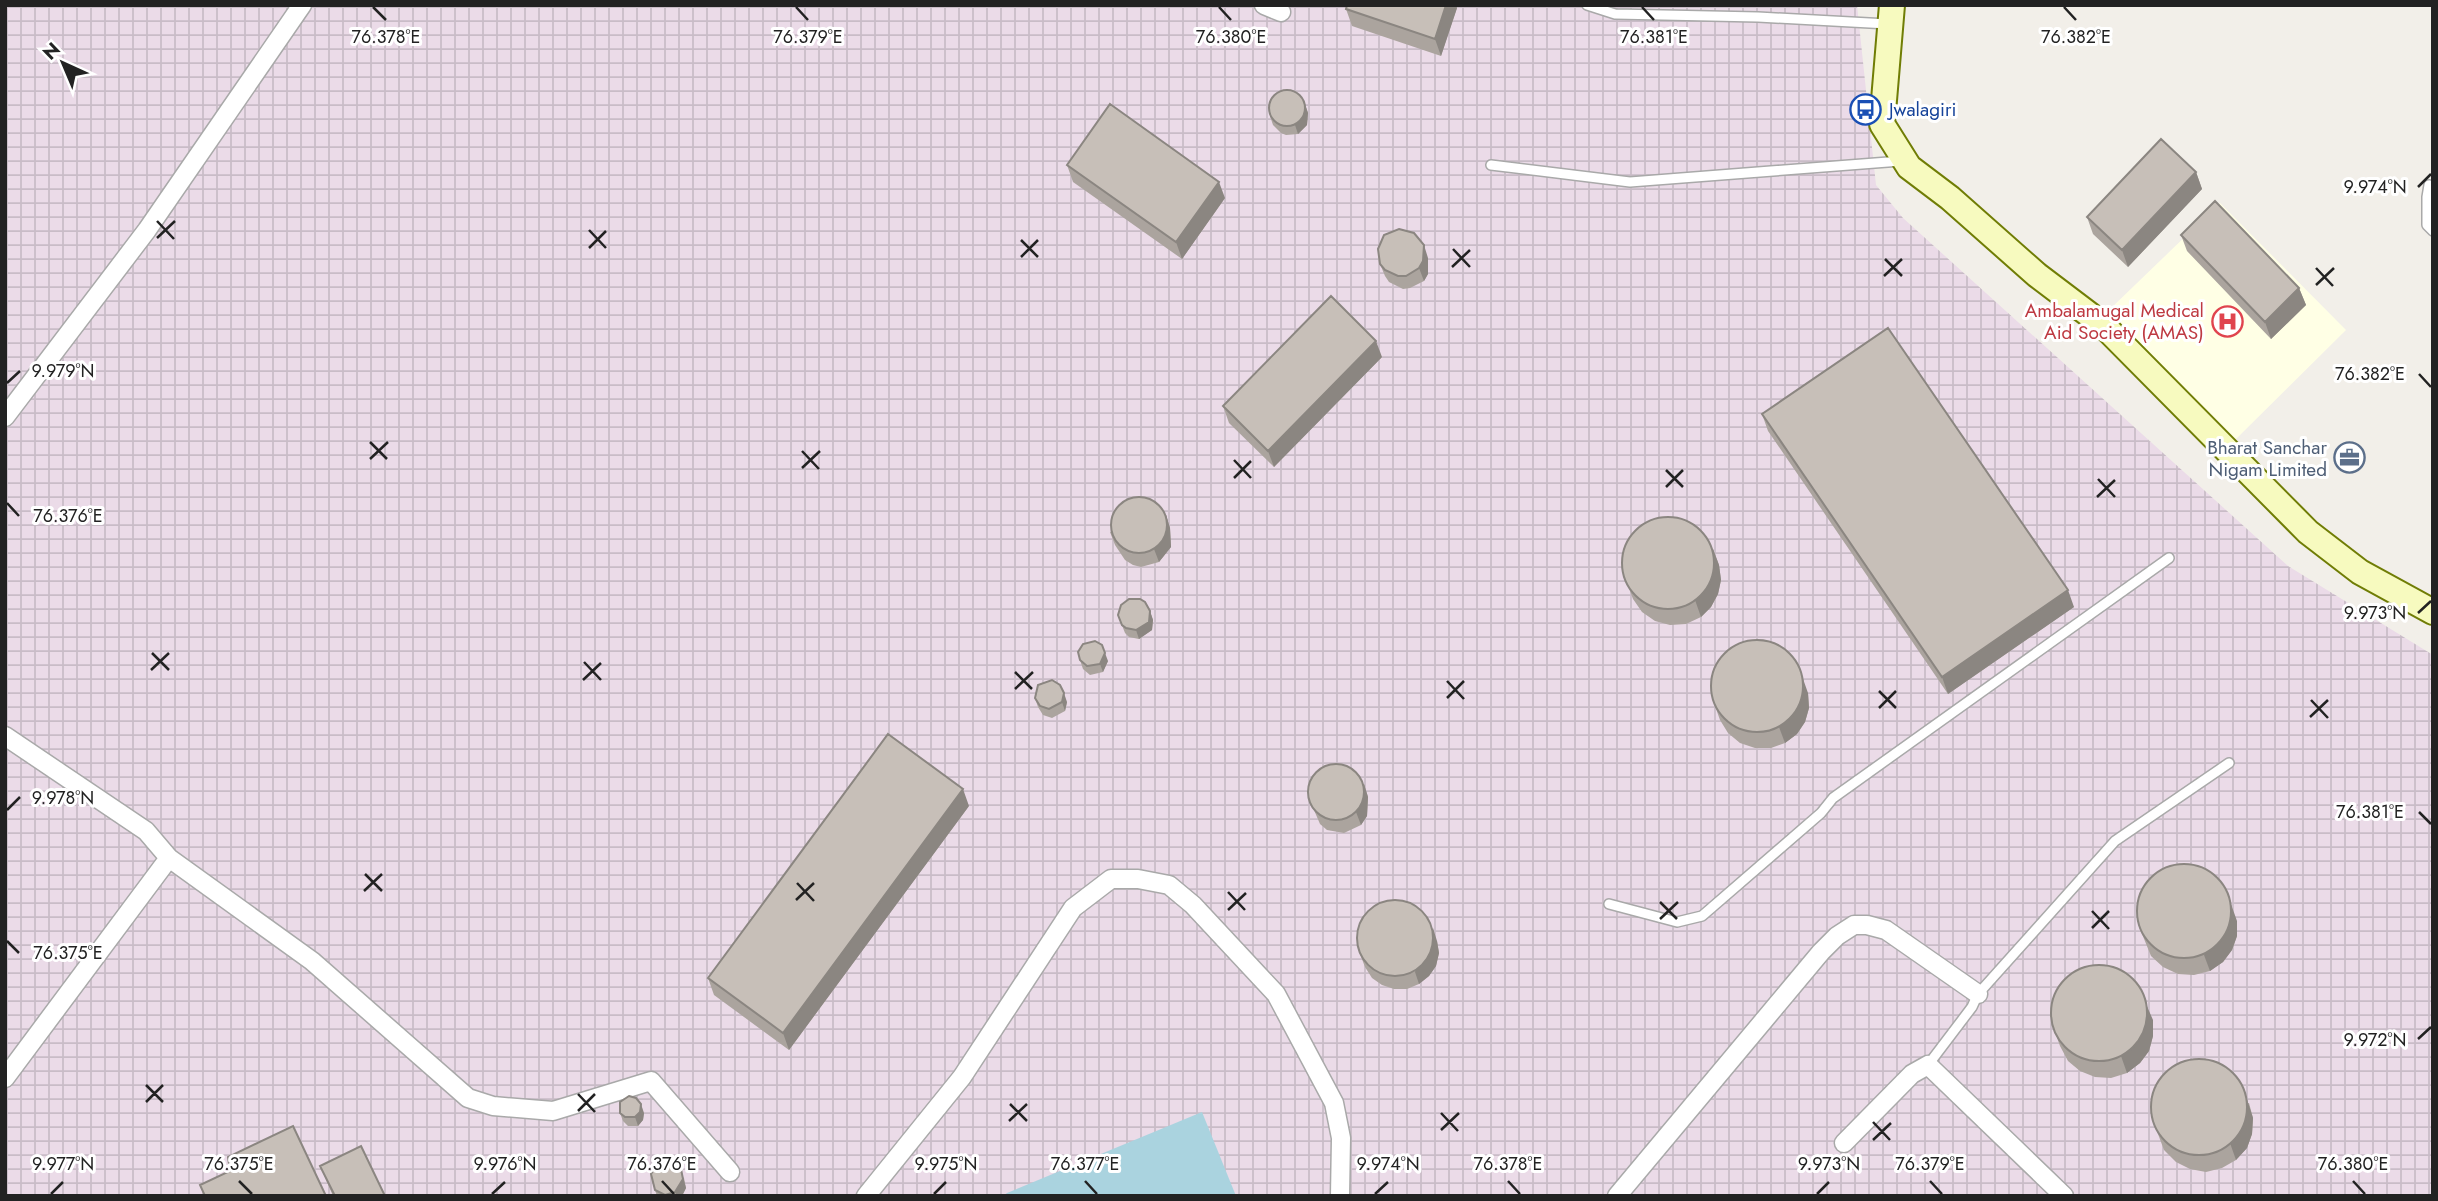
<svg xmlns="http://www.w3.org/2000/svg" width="2438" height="1201" viewBox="0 0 2438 1201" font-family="Jost,sans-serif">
  <defs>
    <pattern id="industrial-grid" width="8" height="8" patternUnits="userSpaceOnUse" patternTransform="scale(1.75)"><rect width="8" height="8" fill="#ebdbe8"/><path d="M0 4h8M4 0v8" fill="none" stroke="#c9bcc7"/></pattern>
  </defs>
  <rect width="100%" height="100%" fill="#f2efe9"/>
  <!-- industrial -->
  <path fill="url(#industrial-grid)" d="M5,5h1852l19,180 27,33 385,348 145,89v541h-2428z"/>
  <!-- education -->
  <path fill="#ffffe5" d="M2220,203l126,127 -112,111 -126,-130z"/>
  <!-- water -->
  <path fill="#aad3df" d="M1202,1112l34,84h-233l4,-3z"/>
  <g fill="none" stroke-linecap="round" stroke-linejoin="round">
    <defs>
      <path id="service" d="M1587,5l28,9 143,3 130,7
        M1491,165l139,17 271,-21
        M2429,185l-2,12v28l6,6
        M1609,904l68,18 25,-6 119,-103 12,-15 336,-240
        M1928,1065l44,-58 6,-13 137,-153 114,-78"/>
      <path id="minor" d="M1264,5l17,7
        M5,417l142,-187 155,-225
        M5,736l141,95 23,27 143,103 156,137 25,8 60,5 98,-30 79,91
        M5,1078l164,-220
        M1844,1143l68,-69 16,-9 136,131
        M866,1196l96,-119 111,-169 38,-29h27l31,6 24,20 83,89 58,109 7,35 -1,58
        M1617,1196l204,-244 16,-16 17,-11h13l19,5 92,64"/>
      <path id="secondary" d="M1892,5l-10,119 27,43 41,31 87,77 66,50 205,207 52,40 73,40"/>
    </defs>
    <!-- service casing -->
    <use href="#service" stroke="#a9a9a9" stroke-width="12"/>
    <!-- minor casing -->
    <use href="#minor" stroke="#a9a9a9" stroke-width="21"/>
    <!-- secondary casing -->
    <use href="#secondary" stroke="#707d05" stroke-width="28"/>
    <!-- service -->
    <use href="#service" stroke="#fff" stroke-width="9"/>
    <!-- minor -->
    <use href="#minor" stroke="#fff" stroke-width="18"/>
    <!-- secondary -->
    <use href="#secondary" stroke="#f7fabf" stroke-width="24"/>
  </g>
  <!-- wall -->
  <path fill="#aba49e" d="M1347,5h109l1,3 -16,48 -89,-30 -6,-17z
    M1305,104l3,9 -1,12 -9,9 -12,1 -5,-2 -8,-8 -3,-9z
    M1067,165l158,33 -43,61 -109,-77z
    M2196,172l6,17 -74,78 -35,-33 -6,-17z
    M2181,235l118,53 7,17 -35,34 -84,-88z
    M1428,258v16l-4,7 -14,7 -7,1 -14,-7 -4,-6 -5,-12z
    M1382,357l-108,110 -45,-44 -6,-17z
    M1762,414l312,193 -126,87 -180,-263z
    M1166,515l4,13 1,19 -12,15 -18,5 -8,-2 -8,-5 -10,-15 -5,-13z
    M1713,549l6,16 2,15 -3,14 -7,13 -10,10 -15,7 -16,1 -15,-4 -13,-9 -9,-13 -6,-16z
    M1150,611l3,9 -1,10 -13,9 -10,-2 -4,-4 -7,-18z
    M1080,660l28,1 -5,11 -13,3 -7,-6z
    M1808,693l1,15 -4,14 -8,12 -12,9 -14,5h-16l-15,-5 -12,-10 -8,-13 -6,-17z
    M1035,698l32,4 -2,9 -13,7 -9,-3 -5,-8z
    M1364,784l4,13 -1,19 -6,9 -17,8 -17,-3 -7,-6 -12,-28z
    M969,806l-180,244 -75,-55 -6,-17z
    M2237,921v15l-5,14 -9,12 -13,9 -16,4 -16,-1 -15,-7 -12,-11 -13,-32z
    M1437,941l2,12 -3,13 -7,10 -10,8 -12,5h-13l-12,-4 -10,-7 -7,-11 -5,-13z
    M2153,1020v16l-4,15 -9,12 -13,10 -16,5 -16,-1 -15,-6 -12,-10 -8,-15 -6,-17z
    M2249,1103l4,15 -1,16 -5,14 -11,12 -14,8 -16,4 -16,-3 -14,-7 -12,-12 -12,-32z
    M620,1113h24l-1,7 -5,6h-10l-5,-5z
    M320,1166l65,30h-52z
    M684,1178l2,10 -4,8h-25l-2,-6z"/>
  <!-- shaded-wall -->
  <path fill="#8b8681" d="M1446,5h10l1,3 -16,48 -6,-17z
    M1305,104l3,9 -1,12 -9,9 -3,-9z
    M2196,172l6,17 -74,78 -6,-17z
    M1219,182l6,16 -43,61 -6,-17z
    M1424,245l4,13v16l-4,7 -5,-13z
    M2299,288l7,17 -35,34 -6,-17z
    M1376,341l6,16 -108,110 -6,-16z
    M1166,515l4,13 1,19 -12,15 -5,-13z
    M1713,549l6,16 2,15 -3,14 -7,13 -10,10 -6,-17z
    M2068,590l6,17 -126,87 -6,-17z
    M1150,611l3,9 -1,10 -13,9 -3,-9z
    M1105,653l3,8 -5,11 -3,-8z
    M1802,676l6,17 1,15 -4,14 -8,12 -12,9 -6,-16z
    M1064,693l3,9 -2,9 -3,-9z
    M1364,784l4,13 -1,19 -6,9 -5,-13z
    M963,789l6,17 -180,244 -6,-17z
    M2226,890l11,31v15l-5,14 -9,12 -13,9 -6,-16z
    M1433,928l4,13 2,12 -3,13 -7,10 -10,8 -4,-12z
    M2146,1004l7,16v16l-4,15 -9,12 -13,10 -6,-17z
    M2243,1087l10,31 -1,16 -5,14 -11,12 -6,-17z
    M641,1104l3,9 -1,7 -5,6 -3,-9z
    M681,1169l5,19 -4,8h-5l-2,-4z"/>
  <!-- building -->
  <path fill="#c7bfb8" stroke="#8b8681" stroke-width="2" d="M1347,5h99l-11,34 -89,-30z
    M1269 108a18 18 0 1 1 36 0a18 18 0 1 1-36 0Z
    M1110,104l109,78 -43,60 -109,-77z
    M2161,139l35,33 -74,78 -35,-33z
    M2215,201l84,87 -34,34 -84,-87z
    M1399,229l15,4 10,12 -1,16 -4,7 -13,8h-8l-13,-6 -5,-6 -2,-15 6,-14z
    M1331,296l45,45 -108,110 -45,-45z
    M1888,328l180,262 -126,87 -180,-263z
    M1111 525a28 28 0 1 1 56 0a28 28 0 1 1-56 0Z
    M1622 563a46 46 0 1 1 92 0a46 46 0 1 1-92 0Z
    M1129,599h11l5,3 5,9 -1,11 -13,8 -10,-2 -4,-3 -4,-10 3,-10z
    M1711 686a46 46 0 1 1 92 0a46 46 0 1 1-92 0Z
    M1095,641l7,4 3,8 -5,11 -13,2 -7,-6 -2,-8 5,-8z
    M1052,680l8,5 4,8 -2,9 -13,7 -9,-3 -5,-8 3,-13z
    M888,734l75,55 -180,244 -75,-55z
    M1308 792a28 28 0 1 1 56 0a28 28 0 1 1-56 0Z
    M2137 911a47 47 0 1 1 94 0a47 47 0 1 1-94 0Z
    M1357 938a38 38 0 1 1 76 0a38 38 0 1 1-76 0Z
    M2051 1013a48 48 0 1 1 96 0a48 48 0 1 1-96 0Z
    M2151 1107a48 48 0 1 1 96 0a48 48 0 1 1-96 0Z
    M629,1096l7,2 5,6 -1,8 -5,5h-10l-5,-4v-11z
    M293,1126l33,70h-121l-5,-11 30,-14 -2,-14z
    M361,1146l24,50h-50l-15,-30z
    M672,1163l9,6 2,10 -8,13 -10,3 -10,-5 -4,-16 6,-9z"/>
  <!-- ticks -->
  <path fill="none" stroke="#222" stroke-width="2.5" d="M373,7l13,13M796,7l12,13M1219,7l12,13M1642,7l12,13M2064,7l12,13M2418,187l13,-13M157,221l17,18M589,230l17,18M157,238l18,-17M1021,240l17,17M589,248l17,-17M1453,249l17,18M1021,257l17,-17M1885,259l17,17M1452,267l18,-17M2316,268l17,18M1884,276l18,-17M2316,285l18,-17M2419,374l12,13M7,383l13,-12M370,442l17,17M802,451l17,18M370,459l18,-17M1234,460l17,18M802,468l18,-17M1666,470l17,17M1234,478l17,-17M2098,479l17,18M1666,487l17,-17M2097,497l18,-17M7,503l12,13M2418,613l13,-12M152,653l17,17M584,662l17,18M151,670l18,-17M1015,672l17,17M583,680l18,-17M1447,681l17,18M1015,689l18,-17M1879,691l17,17M1447,698l17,-17M2311,700l17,18M1879,708l17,-17M2310,717l18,-17M7,810l13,-13M2419,812l12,12M365,874l17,17M797,883l17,18M364,891l18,-17M1228,892l17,18M796,900l18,-17M1660,902l17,17M1228,910l18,-17M2092,911l17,18M1660,919l18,-17M2092,928l17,-17M7,941l12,12M2418,1039l13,-12M146,1085l17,17M578,1094l17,18M146,1102l17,-17M1010,1104l17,17M578,1111l17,-17M1441,1113l17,18M1009,1121l18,-17M1873,1122l17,18M1441,1130l18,-17M1873,1140l18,-17M239,1181l13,13M662,1181l12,13M1085,1181l12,13M1508,1181l12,13M1930,1181l12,13M2353,1181l12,13M51,1194l12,-12M492,1194l13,-12M934,1194l12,-12M1375,1194l13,-12M1817,1194l12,-12"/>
  <!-- icons -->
  <defs>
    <symbol id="bus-ring" viewBox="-11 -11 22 22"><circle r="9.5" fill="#fff" stroke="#1a4fb4" stroke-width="1.5"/><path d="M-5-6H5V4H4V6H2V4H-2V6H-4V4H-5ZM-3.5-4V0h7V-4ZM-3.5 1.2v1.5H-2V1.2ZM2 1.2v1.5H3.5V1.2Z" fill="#1a4fb4"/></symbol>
    <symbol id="hospital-ring" viewBox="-11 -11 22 22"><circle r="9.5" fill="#fff" stroke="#e0444e" stroke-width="1.5"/><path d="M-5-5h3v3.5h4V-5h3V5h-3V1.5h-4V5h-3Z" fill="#e0444e"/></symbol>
    <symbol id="office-ring" viewBox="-11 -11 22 22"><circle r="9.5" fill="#fff" stroke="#5c6f8a" stroke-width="1.5"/><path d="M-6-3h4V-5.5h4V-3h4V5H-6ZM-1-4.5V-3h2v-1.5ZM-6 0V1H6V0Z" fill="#5c6f8a"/></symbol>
  </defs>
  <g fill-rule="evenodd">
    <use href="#bus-ring" x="1848" y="92" width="35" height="35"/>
    <use href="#hospital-ring" x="2210" y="304" width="35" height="35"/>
    <use href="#office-ring" x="2332" y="440" width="35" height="35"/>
  </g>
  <g text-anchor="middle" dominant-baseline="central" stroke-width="6" stroke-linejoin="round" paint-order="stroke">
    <!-- transit labels -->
    <g font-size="19" fill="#164399" stroke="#fff" text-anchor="start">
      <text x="1889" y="109">Jwalagiri</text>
    </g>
    <!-- health labels -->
    <g font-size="19" fill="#be3a42" stroke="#fff" text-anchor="end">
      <text x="2204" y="310">Ambalamugal Medical<tspan x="2204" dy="22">Aid Society (AMAS)</tspan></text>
    </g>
    <!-- service labels -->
    <g font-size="19" fill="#4e5e75" stroke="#fff" text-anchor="end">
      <text x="2327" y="447">Bharat Sanchar<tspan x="2327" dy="22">Nigam Limited</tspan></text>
    </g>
  </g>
  <g font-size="18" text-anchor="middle" fill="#222" stroke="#fff" stroke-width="6" stroke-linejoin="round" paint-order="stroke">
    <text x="386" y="43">76.378°E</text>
    <text x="808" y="43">76.379°E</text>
    <text x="1231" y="43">76.380°E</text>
    <text x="1654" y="43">76.381°E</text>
    <text x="2076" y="43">76.382°E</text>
    <text x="2375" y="193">9.974°N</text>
    <text x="63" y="377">9.979°N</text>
    <text x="2370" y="380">76.382°E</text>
    <text x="68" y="522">76.376°E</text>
    <text x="2375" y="619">9.973°N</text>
    <text x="63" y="804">9.978°N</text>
    <text x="2370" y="818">76.381°E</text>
    <text x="68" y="959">76.375°E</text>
    <text x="2375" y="1046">9.972°N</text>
    <text x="239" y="1170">76.375°E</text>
    <text x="662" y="1170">76.376°E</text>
    <text x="1085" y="1170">76.377°E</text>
    <text x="1508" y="1170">76.378°E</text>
    <text x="1930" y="1170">76.379°E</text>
    <text x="2353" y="1170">76.380°E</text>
    <text x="63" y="1170">9.977°N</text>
    <text x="505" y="1170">9.976°N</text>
    <text x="946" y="1170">9.975°N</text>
    <text x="1388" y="1170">9.974°N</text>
    <text x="1829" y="1170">9.973°N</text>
  </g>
  <!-- border -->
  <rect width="2438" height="1201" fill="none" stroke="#222222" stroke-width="14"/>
  <!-- north arrow -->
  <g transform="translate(63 63) rotate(316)" stroke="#ffffff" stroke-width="5" paint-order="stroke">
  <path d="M0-5L12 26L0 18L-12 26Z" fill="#222222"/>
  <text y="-10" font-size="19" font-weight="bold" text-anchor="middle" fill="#222222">N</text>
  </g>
</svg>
